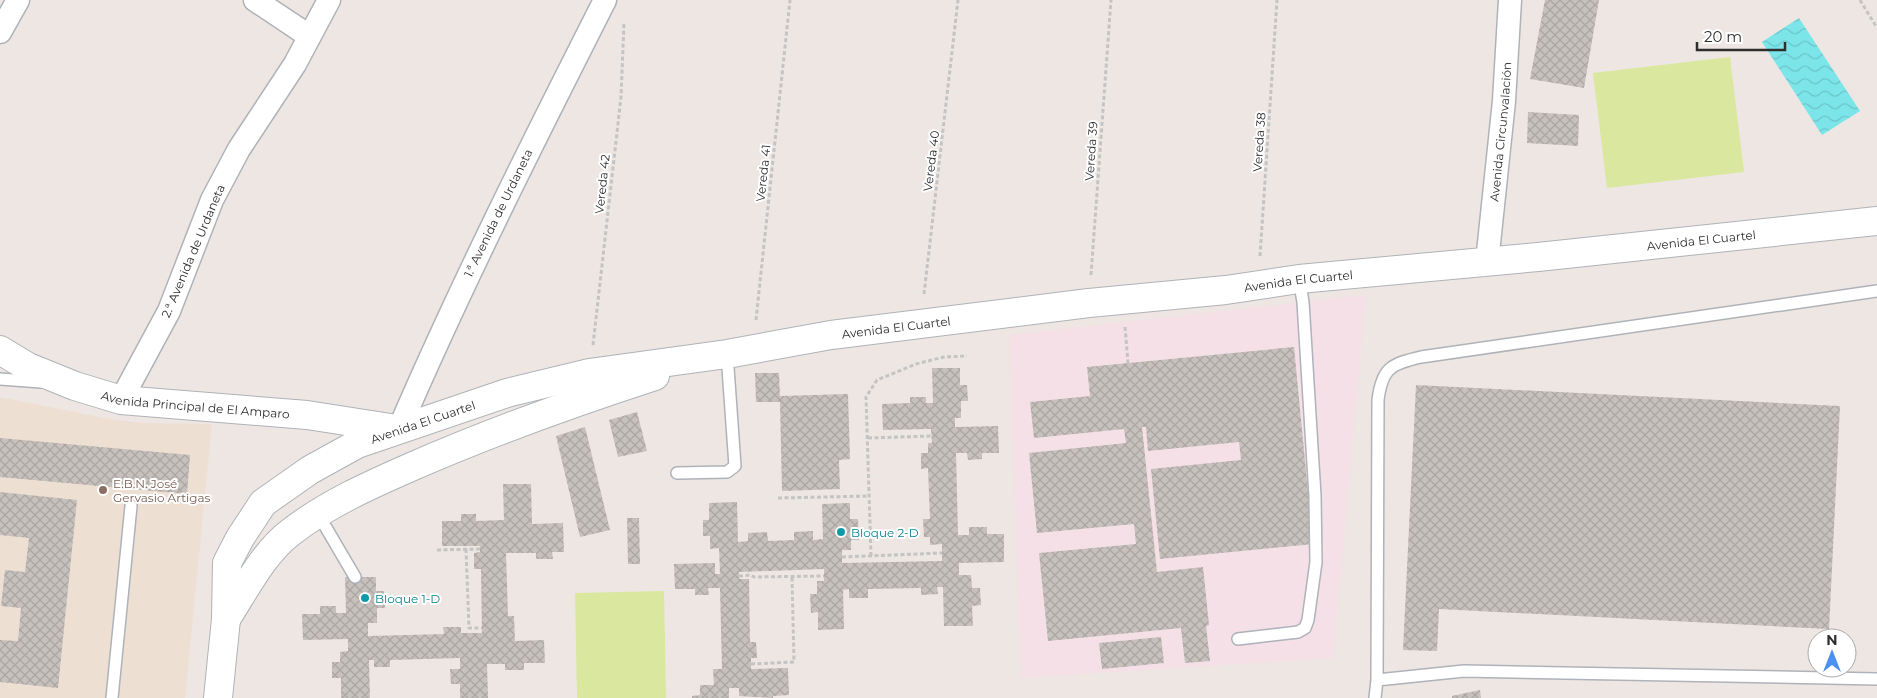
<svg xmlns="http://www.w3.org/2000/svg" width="1877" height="698" viewBox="0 0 1877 698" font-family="Montserrat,sans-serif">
  <defs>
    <pattern id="water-waves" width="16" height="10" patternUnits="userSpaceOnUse" patternTransform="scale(1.25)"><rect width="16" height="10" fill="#7be5ea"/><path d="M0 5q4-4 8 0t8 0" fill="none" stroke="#6bc5c9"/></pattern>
    <pattern id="building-cross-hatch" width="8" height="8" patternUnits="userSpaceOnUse" patternTransform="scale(1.25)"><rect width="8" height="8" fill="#c7c1bd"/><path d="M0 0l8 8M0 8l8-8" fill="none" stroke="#aba6a3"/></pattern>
  </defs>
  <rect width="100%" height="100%" fill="#eee6e2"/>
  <!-- education -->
  <path fill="#eedfd3" d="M0,397l109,22 34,4 69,1 -27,274h-185z"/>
  <!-- medical -->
  <path fill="#f4e0e6" d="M1366,295l-33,363 -312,20 -12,-343z"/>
  <!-- pitch -->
  <path fill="#d9e89e" d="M1730,57l14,115 -137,16 -14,-115z
    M664,591l2,107h-89l-2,-105z"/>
  <!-- water -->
  <path fill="url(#water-waves)" d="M1799,18l61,93 -38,24 -60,-93z"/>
  <!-- building -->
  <path fill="url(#building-cross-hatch)" d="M1545,0h54l-15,88 -54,-9z
    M1528,112l51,3 -1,31 -51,-3z
    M1294,347l19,197 -153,15 -9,-90 90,-9 -2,-18 -91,9 -2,-24h-4l15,145 46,-5 6,58 -3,1 4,35 -25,2 -4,-35 -133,13 -9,-88 97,-9 -2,-20 -97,9 -8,-80 97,-10 -2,-14 -90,9 -4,-36 60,-6 -3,-29z
    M932,368h28v17h7l1,16h-7v17h-6v9l43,-1 1,27h-17v6l-14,1 -1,-7h-11l2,82h11v-8h18v7h17v28l-45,1v12h12l1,13h8l1,17 -9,1 1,20h-29l-1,-39h-6l1,7 -17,1v-7l-53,1v9h-19v-9l-6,1 1,39 -26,1v-18l-7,1 -1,-19h7v-13h7v-12l-85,3v7h10l1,63h6l1,16h-6v11l37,-1 1,27 -16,1v2l-34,-2v-8h-10v10h-37v-2l8,-1v-10h14l-1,-16h9l-2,-81h-12l1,7h-14v-6h-20l-1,-25 41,-1v11h5l-1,-26 -9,1v-13h-7v-16h6v-17l28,-1 1,40 10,-1v-8l19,-1 1,9 26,-1v-8l19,-1v9l10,-1 -1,-35 28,-1v16h8l1,21h-8v10h-9v13l100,-2v-17l-12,1v-8h-6l-1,-18h7l-2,-51 -7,1v-16h7v-10h4l-1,-14 -48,1 -1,-26 28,-1v-6h16v6h7z
    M755,373h24l1,23 68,-2 2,65 -11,1 1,29 -58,2 -2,-89h-24z
    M1416,385l424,21 -11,223 -390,-20 -2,42 -34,-1z
    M637,412l10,39 -29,6 -9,-37z
    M585,427l25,103 -30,7 -24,-101z
    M0,438l190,17 -3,39 -187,-17z
    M503,484h28l1,40 31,-1 1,29h-12l1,7h-17v-6h-30l2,63h6l1,25 29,-1 1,23h-21v7h-19v-6h-18l1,34h-28v-14h-9l-1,-15h10v-11l-70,2v7h-16v-7h-5l1,38h-29v-20h-9v-16h8v-10l8,-1v-12l-45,1 -1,-26h18v-8h16v7h10l-1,-36h31v14h8l1,17h-8v15h-9v13l76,-2 -1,-7h18v6h21l-1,-64h-7v-16l6,-1v-6h-38v-25h19v-7h15v7l28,-1z
    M0,492l77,8 -19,188 -58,-6v-42l18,1 3,-33 -20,-2 4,-36 20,2 4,-34 -29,-3z
    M627,518h12l1,46h-12z
    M1161,637l3,26 -62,6 -3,-26z
    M1480,690l1,8h-29v-2z"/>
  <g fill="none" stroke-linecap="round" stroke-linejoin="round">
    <defs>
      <path id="lane" d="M0,379l41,3
        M677,473l50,-1 8,-6 -8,-112
        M318,514l37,63
        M1238,639l60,-7 7,-4 3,-8 8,-58 -1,-66 -12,-194 -4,-23
        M1377,680l87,-9 413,8
        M112,698l19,-192
        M1375,698l2,-18 1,-280c4,-32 13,-36 43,-43l456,-66"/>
      <g id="street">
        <path d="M255,0l54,36"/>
        <path d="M0,32l18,-32"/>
        <path id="s1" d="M1487,262l17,-161 6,-101"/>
        <path d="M121,400l48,-89 43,-111 27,-51 56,-85 34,-64"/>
        <path d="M399,429c63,-146 134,-287 206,-429"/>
      </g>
      <g id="secondary">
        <path id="s2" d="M0,350l28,17 47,19 46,14 186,15 90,14"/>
        <path d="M226,619c19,-29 37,-66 65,-87 36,-28 79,-47 120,-65 80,-35 161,-64 244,-91"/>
        <path id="s3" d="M218,698l8,-79 1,-56 13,-25 23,-35 47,-33 47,-26 150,-51 82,-20 138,-19 104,-19 258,-32 137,-13 73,-11 239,-22 339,-36"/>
      </g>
    </defs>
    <!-- lane casing -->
    <use href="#lane" stroke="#aeb3b9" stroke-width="14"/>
    <!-- street casing -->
    <use href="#street" stroke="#aeb3b9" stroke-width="25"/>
    <!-- secondary casing -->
    <use href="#secondary" stroke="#aeb3b9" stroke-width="30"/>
    <!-- path -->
    <path stroke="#c4c4c4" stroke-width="3" stroke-dasharray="4 2.5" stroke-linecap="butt" d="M1860,0l17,28
      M1260,256l17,-256
      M1091,275l20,-275
      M924,294l34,-294
      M756,320l34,-320
      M1125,327l3,36
      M593,345l28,-248 3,-74
      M868,438l63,-2
      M778,498l91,-2
      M466,549l3,79h13
      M437,550l43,-1
      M871,556l-5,-159 11,-17 39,-16 28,-7 23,-1
      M842,557l100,-4
      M739,576l11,-1 4,2 70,-1
      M751,664l43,-2 -2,-85"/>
    <!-- lane -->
    <use href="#lane" stroke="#fff" stroke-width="11"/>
    <!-- street -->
    <use href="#street" stroke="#fff" stroke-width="22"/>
    <!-- secondary -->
    <use href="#secondary" stroke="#fff" stroke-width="28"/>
  </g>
  <!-- markers -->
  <circle fill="#8d6e63" stroke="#fff" stroke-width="2" cx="103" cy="490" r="5"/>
  <g fill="#0f9aa8" stroke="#fff" stroke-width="2">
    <circle cx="841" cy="532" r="5"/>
    <circle cx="365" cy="598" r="5"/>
  </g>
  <g text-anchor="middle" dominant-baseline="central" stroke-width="4" stroke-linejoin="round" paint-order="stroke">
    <!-- street labels -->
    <g font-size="12" fill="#2e2e2e" stroke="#fff">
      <text stroke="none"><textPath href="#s1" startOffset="131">Avenida Circunvalación</textPath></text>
      <text transform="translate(1259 142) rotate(-86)">Vereda 38</text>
      <text transform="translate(1091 151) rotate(-86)">Vereda 39</text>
      <text transform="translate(931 161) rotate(-83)">Vereda 40</text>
      <text transform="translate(763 173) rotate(-84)">Vereda 41</text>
      <text transform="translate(602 184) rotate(-84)">Vereda 42</text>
      <text transform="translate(498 213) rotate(-64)">1.ª Avenida de Urdaneta</text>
      <text stroke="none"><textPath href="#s3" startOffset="1680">Avenida El Cuartel</textPath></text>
      <text transform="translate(193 251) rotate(-67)">2.ª Avenida de Urdaneta</text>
      <text stroke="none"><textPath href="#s3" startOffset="1275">Avenida El Cuartel</textPath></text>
      <text stroke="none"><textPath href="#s3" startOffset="870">Avenida El Cuartel</textPath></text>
      <text stroke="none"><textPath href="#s2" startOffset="206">Avenida Principal de El Amparo</textPath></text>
      <text stroke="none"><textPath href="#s3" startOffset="386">Avenida El Cuartel</textPath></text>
    </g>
    <!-- education labels -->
    <g font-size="12" fill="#785e54" stroke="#fff" text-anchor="start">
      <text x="113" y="483">E.B.N. José<tspan x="113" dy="14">Gervasio Artigas</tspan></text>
    </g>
    <!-- culture labels -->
    <g font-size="12" fill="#0d838f" stroke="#fff" text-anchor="start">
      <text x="851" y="532">Bloque 2-D</text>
      <text x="375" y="598">Bloque 1-D</text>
    </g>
  </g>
  <!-- north arrow -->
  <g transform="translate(1832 653)"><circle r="24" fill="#ffffff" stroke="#ababab"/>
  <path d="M0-4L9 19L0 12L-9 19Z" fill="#4c90f1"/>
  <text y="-8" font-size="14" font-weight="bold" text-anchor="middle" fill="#2e2e2e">N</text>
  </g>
  <!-- scale -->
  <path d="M1697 42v8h88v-8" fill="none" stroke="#2e2e2e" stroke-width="2.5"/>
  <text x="1704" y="42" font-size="15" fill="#2e2e2e" stroke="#ffffff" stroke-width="4" paint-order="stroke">20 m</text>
</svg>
